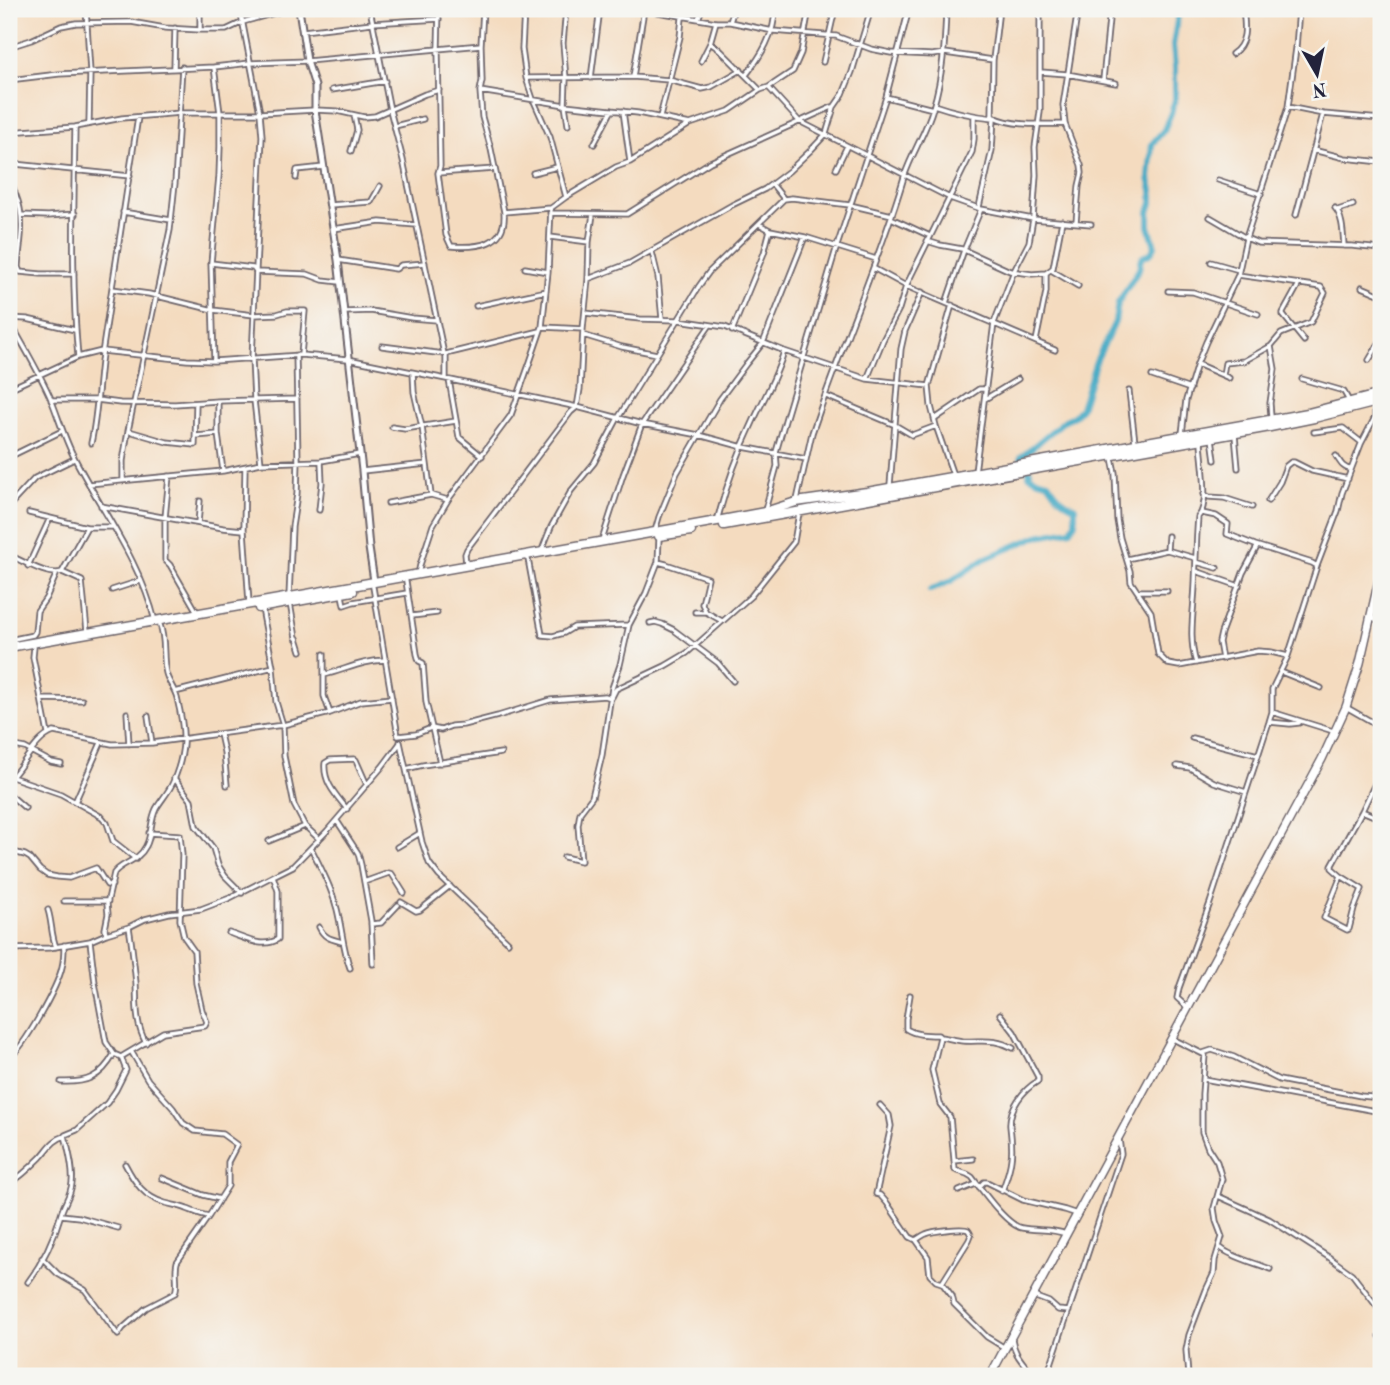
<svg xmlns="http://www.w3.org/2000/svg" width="1390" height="1385" viewBox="0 0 1390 1385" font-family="'Old Standard TT',serif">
  <rect width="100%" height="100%" fill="#f6f6f2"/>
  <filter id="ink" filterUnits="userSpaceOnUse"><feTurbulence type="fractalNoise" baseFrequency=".0143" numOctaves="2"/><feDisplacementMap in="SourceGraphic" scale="14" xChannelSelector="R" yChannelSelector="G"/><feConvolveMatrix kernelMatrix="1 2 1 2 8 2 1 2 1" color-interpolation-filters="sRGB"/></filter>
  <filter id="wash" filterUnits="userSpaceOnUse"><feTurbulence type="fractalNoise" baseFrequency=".00686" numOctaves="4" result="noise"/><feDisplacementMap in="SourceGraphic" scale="28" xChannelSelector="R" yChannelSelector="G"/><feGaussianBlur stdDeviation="1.57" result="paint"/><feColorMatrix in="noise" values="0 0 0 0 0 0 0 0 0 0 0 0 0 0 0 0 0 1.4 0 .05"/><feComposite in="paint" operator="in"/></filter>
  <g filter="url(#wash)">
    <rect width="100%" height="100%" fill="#f4dbbf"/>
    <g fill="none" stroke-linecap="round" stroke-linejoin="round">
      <!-- river -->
      <path stroke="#46aac5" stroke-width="6" d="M930,590l21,-9 33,-22 54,-23 33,-6 4,-8v-15c-13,-5 -19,-13 -27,-25l-9,-2 -10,-5 1,-4 -9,-5v-9l44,-37 9,-4 7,-8 15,-47 19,-39 3,-19 21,-34 2,-11 10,-5 4,-7 -6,-20v-14l3,-9v-13l-3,-12 3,-34 12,-14 7,-17 4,-13v-32l-2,-23 6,-36"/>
    </g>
  </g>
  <g filter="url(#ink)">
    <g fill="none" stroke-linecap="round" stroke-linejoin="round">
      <defs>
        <path id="minor" d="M86,9l4,63 -1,52
          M240,9l20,104 2,23 -10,222 2,42 7,63
          M370,9l20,101 13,50 41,194h2v25
          M439,9l-1,40 2,117 -2,7 57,-4
          M483,9l-2,36 1,36 -2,10 2,26 9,32 13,63 47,-4
          M524,9l-2,40 4,29 7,21 17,38 16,60
          M566,9l-3,34 3,36 -1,26 3,20
          M640,9l76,13h14l43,9 63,5 35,13 20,4 41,2 13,-2 48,7
          M698,19l4,-10
          M716,22l-6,21 9,6 41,41
          M730,22l4,-13
          M200,30v-21
          M303,31l69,-8 67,-4
          M9,47l22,-7 30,-14 15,-3 55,-1 34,6 35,2h26l17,-8 46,-13
          M1232,54c16,-11 13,-28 11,-45
          M701,61l9,-18
          M823,62l12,-53
          M174,68l1,-40
          M1041,72l26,2 49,9
          M746,75c15,-19 29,-41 29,-66
          M633,77l11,-67
          M526,78l107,-1 36,3 33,9 9,-2 30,-17
          M591,78l9,-69
          M9,80l50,-6 155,-7 36,-4 57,-2 174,-16
          M1103,80l7,-71
          M769,88l30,33 151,77 31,11 52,10 58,5
          M332,90l53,-9
          M480,91l85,14 73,8 52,11
          M886,97l47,12
          M934,105c20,7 39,11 60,13
          M1288,107l35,7 58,5
          M623,111l7,51
          M660,117l20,-80 3,-28
          M994,117c21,10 49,7 71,7
          M395,126l28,-7
          M75,127c-1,77 -4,154 3,230
          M9,132l66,-5 47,-9 58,-5h80l55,-3 22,1 27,6 11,-1 50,-22 14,-4
          M594,144l18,-34
          M1313,150l32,8 36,4
          M351,151l6,-21 -3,-15
          M9,167l6,-3 115,12
          M836,169l11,-23
          M438,173l8,62 5,11c25,2 56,0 53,-34
          M533,173l24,-6
          M9,176c3,11 9,22 11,33 4,20 -1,38 -2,58l2,5 21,2h33
          M296,178l1,-8 27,-3
          M1218,180l43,14
          M772,184l12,15
          M329,205l42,-3 9,-16
          M979,207l13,-57 2,-32 -2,-2 1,-56 6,-51
          M1335,208c8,9 8,25 9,38
          M1338,210l15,-5
          M123,212l48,8
          M550,213l77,1 83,-52 122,-55
          M21,215l27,1 27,-2
          M1296,215l27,-101
          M1210,217l36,21 12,5 94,3 29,3
          M891,218l39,18
          M1076,222l3,-36 3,-13 -1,-8 -16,-41 -2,-19 15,-96
          M759,224l11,6 35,7 71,22
          M333,229l47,-7 36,3
          M550,237l39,5
          M927,241l13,4 22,4 48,22 22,3 14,-1 7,-5 9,-47
          M652,252l6,25 4,42
          M338,260l58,9 5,-4 24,-2
          M1211,262l28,8
          M211,263l42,5 3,4 51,2 16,6 17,2
          M525,268l23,4
          M873,268l33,18 149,64
          M1051,270l27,16
          M1238,275l83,12 4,6 -14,29 -30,12 -10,12 4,23 -5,34 1,14
          M588,279l42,-16 102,-58 33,-16 24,-18 21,-20 16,-17 8,-27 9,-13 9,-22 19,-63
          M1299,284l-16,29v2l21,26
          M1362,287l19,8
          M112,289l37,5 64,16 41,5 23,-1 10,-3h18l-4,44
          M1168,291l25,1 65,22
          M946,303l18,-53 17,-41
          M952,305l-23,81 2,20 5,20 17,49
          M476,306l70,-15
          M345,312l26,-1 41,7 24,2
          M585,313l55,6 39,1 46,7 59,24 83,28 62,7
          M9,318l18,1 48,11
          M9,319c14,27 30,52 42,80 8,20 14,41 24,60 27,52 66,104 80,162
          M543,327l40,2
          M732,331l32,-78 6,-23
          M583,335l39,12 35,7
          M9,337l7,-3
          M1036,341l10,-49v-19
          M382,346l62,8
          M446,354l94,-23
          M1369,360l12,-20
          M214,361l-3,-98 8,-87 1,-29v-34l-6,-46
          M1197,364l32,14
          M1223,375l2,-12 19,-2 27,-15
          M1152,376l38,13
          M867,379l16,-39 16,-31 7,-23 66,-134 2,-13v-23
          M1302,379l38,11 4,2 5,9
          M449,380l10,57 23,19
          M9,389l69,-32 24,-6 85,9 27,1 87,-6 47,4 98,20 131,28 65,17 57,11 44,12 63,12
          M1129,391l6,51
          M826,396l69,29 17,10 24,-9
          M985,399l33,-20
          M51,400h46l23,3 55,1 43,-3 79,-2
          M218,401v33l5,37
          M935,419l44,-30h7
          M392,427l13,2 51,-8
          M129,431l38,11 28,3 1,-42
          M1314,432l29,-4 18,14
          M1182,434l4,-34 11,-36 9,-22 32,-67 8,-37 42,-131 8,-59 3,-39
          M1235,435l3,33
          M196,436l22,-2
          M1212,438l3,22
          M91,443c7,-31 7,-64 12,-96 12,-77 24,-154 35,-230
          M1336,456c4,6 7,13 15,13
          M9,457l53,-26
          M1112,458l3,15 2,47 3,18 10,33 1,11 20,30 7,42 10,10 11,2 79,-15 13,1 17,4
          M427,464l4,31
          M245,467l-1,63 5,73
          M362,471l65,-7 -5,-37 -8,-35 -1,-19
          M975,472l19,-149 20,-52 15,-29 4,-23 3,-44 -1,-28 5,-35v-103
          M169,476l-4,42v42l5,5 27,47
          M123,480v-19l5,-30 42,-201 5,-47 7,-116
          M89,484l134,-13 38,-8 60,-2 39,-7
          M890,485l11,-136 4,-18 17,-39
          M1204,494l5,3 15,1 28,9
          M797,500l15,-67 9,-26c27,-77 60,-152 83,-230 8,-24 22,-45 29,-69 10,-33 12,-65 13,-99
          M1268,501l12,-19 6,-16 5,-4h3l18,9 36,8
          M388,503l43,-8 17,5
          M9,506l26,-28 39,-19
          M101,506l122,22 21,2
          M319,510l3,-27 -1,-22
          M765,510l12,-44 -1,-14 10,-35 51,-171 49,-149 23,-88
          M29,513l58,14h25
          M1202,513l14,3 12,8 -1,10 28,11 57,18 5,3
          M717,521c9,-34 21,-68 36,-99 11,-24 24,-46 31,-71
          M198,523l2,-22
          M655,531l4,-14 18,-44 43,-74 26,-35 17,-21 42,-106
          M602,540l21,-65 19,-51 68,-99
          M542,550l9,-23 20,-36 23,-28 24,-45 81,-132 10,-14 75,-73 8,-1 58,7 42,10
          M1167,550l1,-14
          M9,555c14,6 39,22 53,17l25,-45
          M528,559l14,76 11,1 11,-3 10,-6 55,-2
          M1127,559l40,-9 28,8
          M658,562l8,2 42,14 -6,26 4,8
          M1196,562l21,6
          M466,564l-1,-10 2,-5 104,-137 6,-5 3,-18 3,-60 5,-50 1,-37 4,-28
          M28,566l22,-48
          M1196,571l43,15
          M62,572l20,9 5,50
          M418,574l2,-9 13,-40 15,-25 63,-85 19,-53 12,-35 6,-55 3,-64 15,-11 50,-30 14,-5 60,-38 39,-13 31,-21 9,-3 24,-16 8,-18 8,-44
          M406,581l11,73 2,7 4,2 3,39 14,61
          M373,587l25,149 18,-2 15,-6 10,2 10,-4 12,-1 35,-9 52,-16 55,-4 6,2
          M112,590l28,-9
          M1138,591h29
          M342,595l2,10 9,-3 54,-9
          M289,597l3,-70 5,-33 1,-33 -2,-106
          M290,603l6,35
          M263,609v5l10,53 3,35 7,23 1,31 10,49 11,21 14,13
          M695,612h11l16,9
          M412,616l25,-3
          M1371,617l10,5
          M650,623l5,-1 7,2 12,6 44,33 15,18
          M297,638l4,13
          M9,640l24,-5 2,-3 2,-21 9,-13 10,-23
          M34,647l-1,10 15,77
          M324,654v42l6,17
          M1222,659l-3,-17 2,-9 22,-60 14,-26
          M1196,663c-8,-26 -2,-52 -1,-78 1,-23 1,-45 3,-68 13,-13 3,-58 3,-77
          M1281,672l40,16
          M324,675c21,-5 40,-15 62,-15
          M175,692l98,-25
          M612,697l4,-8 49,-23 22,-13 64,-57 43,-54 5,-29
          M42,699l40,1
          M1346,707l35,20
          M1272,712l61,19
          M127,713l2,31
          M148,716l4,27
          M1269,722l21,2 9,-1
          M220,734l4,18 3,33
          M1192,738l66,17
          M400,742l22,100 7,21 10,13 69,66
          M9,745l16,3 26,14 10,2
          M1177,766l13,2 24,14 32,10
          M406,769l17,-4 78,-12
          M12,777l49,17 41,23 5,6 6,18 23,18
          M174,778l17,22 5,26 17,22 5,17 7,11 17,17
          M9,780c14,-13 26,-42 45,-48l58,12 40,-1 131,-18 47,-12 31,-12 31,-3
          M9,794l16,14
          M75,802l26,-59
          M347,809c-11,-14 -24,-27 -22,-46l5,-3 24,-1 2,1 11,25
          M1362,811l19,8
          M337,821l21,32 3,12 10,56 2,43
          M269,841l36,-15
          M397,847l23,-14
          M311,848c10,20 20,39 26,61 5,20 6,40 13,59
          M9,851l16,4 5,3 10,12 7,5 10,2 12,1 27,-10 11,17h5
          M564,857l17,4 -3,-36 2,-12 12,-16 10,-42 10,-67 8,-23 9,-40 17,-32 12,-31 1,-24
          M1341,876l-17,42 23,12 2,-1 5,-20 8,-20 -21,-13 -9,-8v-3l30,-54 19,-40
          M364,882l25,-9 3,1 12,19
          M64,901c15,0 29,0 44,0
          M401,902l15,9 4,-1 30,-24
          M48,910c4,12 3,25 8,37
          M371,924l10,-1 17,-18
          M129,927c3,18 5,37 7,56 1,21 -1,41 10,60
          M319,927c5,11 12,12 23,15
          M229,933c16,5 34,16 49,6v-48l-5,-15 20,-10 34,-35 55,-64 18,-24
          M106,934l-1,-5 3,-15 -1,-10 7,-31c8,-11 24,-11 32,-27 6,-11 4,-25 10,-37 5,-9 13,-17 17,-27 14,-33 12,-51 4,-84 -2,-9 -9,-16 -11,-25 -4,-16 0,-33 -6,-48
          M9,949l40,-1 41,-7 16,-7 23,-7 16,-8 24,-6 32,-4 29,-11 43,-22
          M910,995l-4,24v10c10,6 20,6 32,6l2,2 -8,33 8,34 10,13 5,53 12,4 5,3c10,13 34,48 50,51 15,3 29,0 44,6
          M1188,1008l-11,-10 2,-10 31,-85 59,-181 3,-10v-23l16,-33 29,-90 21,-55 4,-18 19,-49 14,-27v-12
          M1000,1014l14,18 24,45v4c-15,9 -29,27 -28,45 1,11 3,21 1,33 -1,11 -5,21 -9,32
          M940,1037c8,1 15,3 23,4 20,1 32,-3 50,7
          M1173,1039l32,16 -3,39v38l6,16 9,14 5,17 -8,29 2,13 6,16 -7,23 -1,13 -8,17 -17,45 -3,15 2,26
          M1203,1053l9,-3 22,7 45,23 82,16 20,2
          M121,1057l42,-25 42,-6 2,-4 -5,-12 -6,-27 -2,-32 -10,-14 -4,-17 2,-65 -2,-20 -31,-2
          M9,1058c15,-10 49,-72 53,-91 2,-7 2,-15 2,-22
          M1204,1079l177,33
          M61,1082c25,1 40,-4 53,-28
          M880,1105l9,10 2,11 -15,68 4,1 7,8 23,34 6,3 12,17 2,18 6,6 6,2 10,13 2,8 33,33 18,11
          M954,1161l19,-2
          M125,1164c10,19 19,33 40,39 7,2 15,3 22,6 8,3 14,6 22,7l19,-30v-24l9,-17 -15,-11 -27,-3 -12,-8 -10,-15 -25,-28 -17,-29
          M162,1178l41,17 17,4
          M9,1184c12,-7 21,-16 31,-26 8,-8 12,-18 25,-22
          M979,1187l5,-5h3l36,18 42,10 12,4
          M959,1191l17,-7
          M1218,1196l51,23 61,39 22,16 29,38
          M61,1215l18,2 39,11
          M916,1240c3,-2 7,-5 10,-6 6,-3 37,-7 42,-4 1,1 2,3 3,5l-2,5 -27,43
          M1221,1248c10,9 35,15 49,21
          M42,1258l16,16 27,16 33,45 5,-7 23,-20 29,-15c4,-9 -1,-21 2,-31l32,-46
          M28,1282c15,-20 26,-44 33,-68 3,-11 10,-19 11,-31 2,-15 -4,-33 -7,-48l12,-5 30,-27 9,-13 10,-20 -5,-13 -7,-3 -8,-12 -11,-59 -5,-42
          M1033,1296l16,6 9,8 11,1
          M1380,1336l1,-7
          M1012,1339c3,18 11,22 20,36l5,1
          M1047,1376l74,-222 -2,-15"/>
        <path id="tertiary" d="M299,9l8,52 8,25v24l23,150 24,211 7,77 5,33"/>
        <path id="primary" d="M990,1376l332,-617 24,-52 14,-44 21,-92"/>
        <path id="trunk" d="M724,525l546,-98 44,-9 67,-17
          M659,536l32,-5
          M259,608l94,-17
          M9,647l708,-126 48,-9 31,-10 71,-10 441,-79 73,-19"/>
      </defs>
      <!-- minor casing -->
      <use href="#minor" stroke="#6c6369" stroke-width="7"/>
      <!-- tertiary casing -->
      <use href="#tertiary" stroke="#6c6369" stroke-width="9"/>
      <!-- primary casing -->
      <use href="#primary" stroke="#6c6369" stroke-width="10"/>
      <!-- trunk casing -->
      <use href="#trunk" stroke="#6c6369" stroke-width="11"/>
      <!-- minor -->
      <use href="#minor" stroke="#fff" stroke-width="3.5"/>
      <!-- tertiary -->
      <use href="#tertiary" stroke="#fff" stroke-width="5"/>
      <!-- primary -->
      <use href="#primary" stroke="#fff" stroke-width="7"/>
      <!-- trunk -->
      <use href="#trunk" stroke="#fff" stroke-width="8"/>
    </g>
  </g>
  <!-- margin -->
  <rect width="1390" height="1385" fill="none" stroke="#f6f6f2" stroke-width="35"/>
  <!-- north arrow -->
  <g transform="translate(1317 74) rotate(171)" stroke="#f6f6f2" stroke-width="5" paint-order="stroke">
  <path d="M0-5L12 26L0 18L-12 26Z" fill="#22223b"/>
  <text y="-10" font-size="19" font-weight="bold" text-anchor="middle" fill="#22223b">N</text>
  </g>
</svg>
